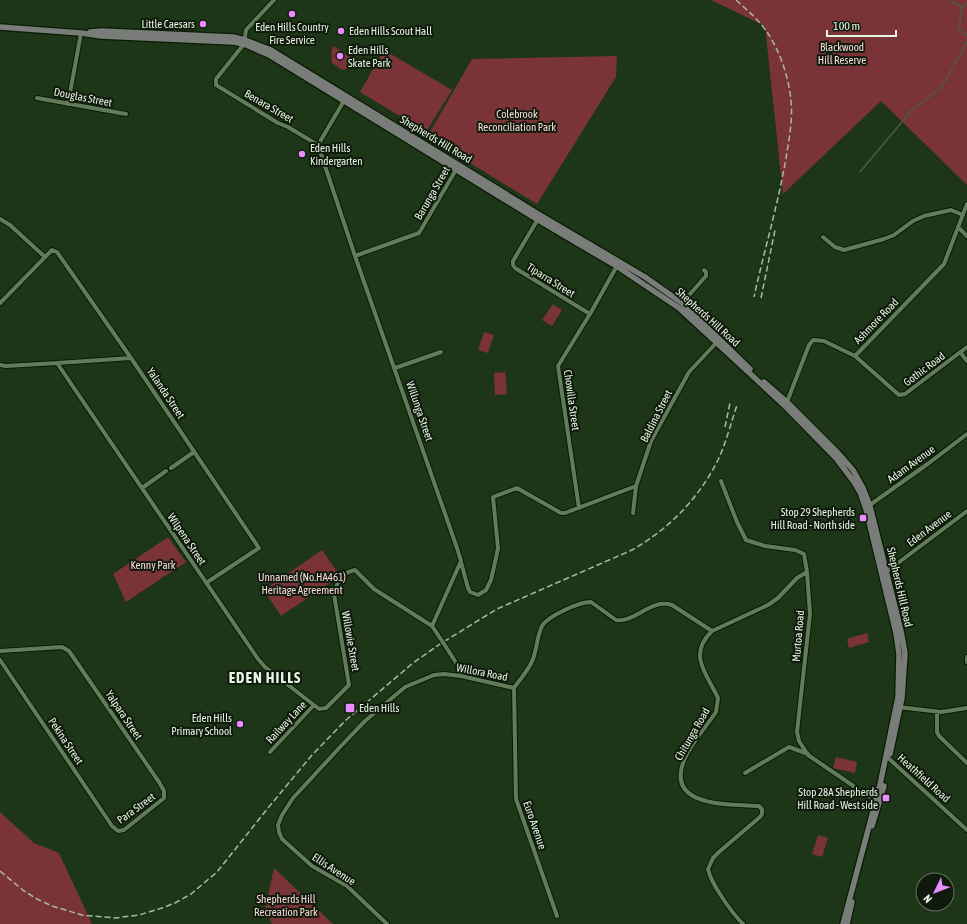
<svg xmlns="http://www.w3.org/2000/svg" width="967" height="924" viewBox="0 0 967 924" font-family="'Asap Condensed',sans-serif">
  <rect width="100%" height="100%" fill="#1e3618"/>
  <!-- green -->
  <path fill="#7a3336" d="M711,0h256v185l-86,-84 -98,93 -18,-168z
    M334,46l21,15 -4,7 -9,2 -10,-7 -1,-12z
    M384,50l68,40 -26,42 -66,-40z
    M617,56l-1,21 -79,127 -110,-67 45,-78z
    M553,304l9,6 -10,16 -10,-6z
    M484,332l10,3 -6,18 -10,-3z
    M505,372l2,22 -12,1 -1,-22z
    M168,537l18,25 -60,40 -13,-28z
    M322,550l18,26 -59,40 -17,-26z
    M867,633l2,9 -20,6 -2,-9z
    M836,757l21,5 -2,11 -22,-5z
    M0,812l34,31 25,10 33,71h-92z
    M818,835l10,3 -6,19 -10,-3z
    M274,868l59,56h-61l-7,-15z"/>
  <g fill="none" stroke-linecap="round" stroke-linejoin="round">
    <!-- stream -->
    <path stroke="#495d46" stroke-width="1.5" d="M950,0l12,7
      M967,4l-5,3 -3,22 8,6
      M860,172l52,-62 29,-22 26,-46"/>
    <defs>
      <path id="street" d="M274,0l-28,30 -2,14 -28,35v6l62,38 10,4 30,18
        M37,98l89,16
        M68,104l13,-71
        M318,145l37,111 102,292 4,13 -29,65 6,9
        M318,145l27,-46
        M0,219l10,6 35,32
        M538,219l-25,42v4l2,3 75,46
        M958,227l9,9
        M823,237l12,10 9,3 40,-11 10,-4 19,-14 11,-5 27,-6 12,5
        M355,256l64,-23 38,-65
        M0,303l52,-53 5,2 74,106 128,190 -53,35
        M682,303l24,-27v-4l-2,-2
        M960,352l7,9
        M855,356l44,39 6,-1 62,-47
        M57,363l74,-5
        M0,365l6,1 51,-3 201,296 7,8 54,42 7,-1 23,-23 -15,-91c2,-11 9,-22 21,-24l19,19 58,37
        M395,368l46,-16
        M787,402l22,-57 4,-5 11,1 31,15 89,-92 23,-60
        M171,468l23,-16
        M721,481l16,41 9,18 19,6 30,4 9,4 3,18 3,42 -13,118 2,9 9,14 69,47
        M142,488l24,-17
        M867,507l62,-44 38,-29
        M579,508l-21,-142 32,-52 28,-50
        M633,513l3,-27 15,-45 38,-69 29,-31
        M461,562l7,26 2,4 8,3 8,-5 5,-10 5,-22 2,-10 -5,-51 24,-9 44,25h4l71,-27
        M884,572h2l81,-61
        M712,631c-25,24 -5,43 6,67l-2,14c-10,15 -23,29 -31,46 -22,50 44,46 74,48l3,3v5l-2,3 -41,35 -6,6 -5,11c3,15 24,44 35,55
        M446,647l12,19 3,10
        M0,651l62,-4 7,4 90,131 5,9v7l-40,32 -6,1 -6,-5 -112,-166
        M967,657v5
        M514,688l2,111 41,117
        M898,707l43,5 26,-4
        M937,712v20l2,4 28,27
        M270,752l44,-47
        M886,756l81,74
        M745,773l44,-26 19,7
        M387,924l-40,-38 -35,-20 -30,-27 -3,-7 -1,-7 4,-10 11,-17 48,-52 24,-25 40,-34 29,-12 10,-1 17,2 53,12c6,-9 15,-18 19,-29 4,-10 4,-23 9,-33 6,-10 37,-24 49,-24l25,18c19,3 35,-22 56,-15l40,26 56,-26 10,-7 19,-20 10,-6"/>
      <path id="secondary" d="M0,27l81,6 20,3 132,6 11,2 25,11 269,165 80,47 61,41 106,98 51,52 18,24 6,10 6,17 30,124 3,21 -1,43 -18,88 -37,139
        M90,32l11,-1 132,6 12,3 26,10 269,165 105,62 37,26 68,66
        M764,382l23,20 51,51 15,17 10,18 7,18 31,125 4,22 -3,45 -12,56
        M872,826l12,-40
        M847,924l5,-22"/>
    </defs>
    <!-- street casing -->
    <use href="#street" stroke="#061d02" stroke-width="6"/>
    <!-- secondary casing -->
    <use href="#secondary" stroke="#061d02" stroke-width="8"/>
    <!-- street -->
    <use href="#street" stroke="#627c5b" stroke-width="4"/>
    <!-- secondary -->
    <use href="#secondary" stroke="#797c78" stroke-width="5.5"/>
    <!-- rail -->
    <path stroke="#a8baa4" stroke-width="1.5" stroke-dasharray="6 3" stroke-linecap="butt" d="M736,0c11,10 23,20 31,32 13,19 22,46 24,69 2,19 -2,38 -5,57 -8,47 -22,93 -32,139
      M761,298l14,-68
      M725,427l5,-24
      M0,871l24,20 13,8 15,7 30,9 33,3 24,-3 23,-7 13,-5 16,-9 26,-22 51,-64 44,-53 34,-35 67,-57 27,-19 57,-35 135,-59c37,-21 67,-52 86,-90 8,-17 13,-37 19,-55"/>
    <defs>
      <path id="street-bridge" d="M438,635l8,12"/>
    </defs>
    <!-- street-bridge casing -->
    <use href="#street-bridge" stroke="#061d02" stroke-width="6" stroke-linecap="butt"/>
    <!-- street-bridge -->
    <use href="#street-bridge" stroke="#627c5b" stroke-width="4"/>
  </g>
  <!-- markers -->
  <g fill="#e98efe" stroke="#0f1a0d" stroke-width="1.5">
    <circle cx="292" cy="14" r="4"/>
    <circle cx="203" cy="24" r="4"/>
    <circle cx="341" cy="31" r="4"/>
    <circle cx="340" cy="56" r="4"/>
    <circle cx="302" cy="154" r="4"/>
    <rect x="859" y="514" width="8" height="8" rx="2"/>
    <rect x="345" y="703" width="10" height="10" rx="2"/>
    <circle cx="240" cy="724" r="4"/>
    <rect x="882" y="794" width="8" height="8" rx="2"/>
  </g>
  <g text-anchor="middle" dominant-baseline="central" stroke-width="4" stroke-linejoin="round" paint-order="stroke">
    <!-- poi labels -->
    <g font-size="11" fill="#e7f6e3" stroke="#0f1a0d" text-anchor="end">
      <text x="195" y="24">Little Caesars</text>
      <text x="292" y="27" text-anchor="middle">Eden Hills Country<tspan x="292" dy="13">Fire Service</tspan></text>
      <text x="349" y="31" text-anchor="start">Eden Hills Scout Hall</text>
      <text x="348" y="50" text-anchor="start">Eden Hills<tspan x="348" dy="13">Skate Park</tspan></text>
      <text x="310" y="148" text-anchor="start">Eden Hills<tspan x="310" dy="13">Kindergarten</tspan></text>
      <text x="855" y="512">Stop 29 Shepherds<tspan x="855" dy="13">Hill Road - North side</tspan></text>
      <text x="359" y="708" text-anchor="start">Eden Hills</text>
      <text x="232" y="718">Eden Hills<tspan x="232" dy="13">Primary School</tspan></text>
      <text x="878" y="792">Stop 28A Shepherds<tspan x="878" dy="13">Hill Road - West side</tspan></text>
    </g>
    <!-- park labels -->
    <g font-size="11" fill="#fadbda" stroke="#0f1a0d">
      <text x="842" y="47">Blackwood<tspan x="842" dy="13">Hill Reserve</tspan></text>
      <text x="517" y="114">Colebrook<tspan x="517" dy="13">Reconciliation Park</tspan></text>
      <text x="153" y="565">Kenny Park</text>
      <text x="302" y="577">Unnamed (No.HA461)<tspan x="302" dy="13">Heritage Agreement</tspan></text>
      <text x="286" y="899">Shepherds Hill<tspan x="286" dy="13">Recreation Park</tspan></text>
    </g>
    <!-- street labels -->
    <g font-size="11" fill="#e7f6e3" stroke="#0f1a0d">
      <text transform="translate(83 97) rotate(11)">Douglas Street</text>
      <text transform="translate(269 106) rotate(30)">Benara Street</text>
      <text transform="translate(436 139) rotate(31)">Shepherds Hill Road</text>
      <text transform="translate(432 193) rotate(-60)">Barunga Street</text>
      <text transform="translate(551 280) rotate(32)">Tiparra Street</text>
      <text transform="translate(708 317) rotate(42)">Shepherds Hill Road</text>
      <text transform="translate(876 321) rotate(-46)">Ashmore Road</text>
      <text transform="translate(924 369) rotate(-37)">Gothic Road</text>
      <text transform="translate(166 393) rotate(56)">Yalanda Street</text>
      <text transform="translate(572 400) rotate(82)">Chowilla Street</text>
      <text transform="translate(420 411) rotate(71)">Willunga Street</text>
      <text transform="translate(656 416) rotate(-63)">Baldina Street</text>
      <text transform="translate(911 464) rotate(-36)">Adam Avenue</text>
      <text transform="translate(929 528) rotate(-37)">Eden Avenue</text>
      <text transform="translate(187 539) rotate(56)">Wilpena Street</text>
      <text transform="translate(900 587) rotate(77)">Shepherds Hill Road</text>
      <text transform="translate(798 636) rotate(-85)">Murtoa Road</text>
      <text transform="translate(351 641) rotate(80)">Willowie Street</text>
      <text transform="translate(482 672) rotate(11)">Willora Road</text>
      <text transform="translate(124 715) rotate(56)">Yalpara Street</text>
      <text transform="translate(286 722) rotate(-47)">Railway Lane</text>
      <text transform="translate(692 734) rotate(-60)">Chitunga Road</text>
      <text transform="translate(66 741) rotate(56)">Pekina Street</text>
      <text transform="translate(924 778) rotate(42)">Heathfield Road</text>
      <text transform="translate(136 808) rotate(-36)">Para Street</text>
      <text transform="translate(535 825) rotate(71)">Euro Avenue</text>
      <text transform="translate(334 869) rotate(33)">Ellis Avenue</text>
    </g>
    <!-- district labels -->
    <g font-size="15" font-weight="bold" letter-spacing="1" fill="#e7f6e3" stroke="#0f1a0d">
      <text x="265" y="677">EDEN HILLS</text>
    </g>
  </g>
  <!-- north arrow -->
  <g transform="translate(935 892) rotate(227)"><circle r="19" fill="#0f1a0d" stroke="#657263"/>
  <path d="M0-3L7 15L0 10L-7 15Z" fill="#e98efe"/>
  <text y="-6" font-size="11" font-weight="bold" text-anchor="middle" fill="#e7f6e3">N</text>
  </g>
  <!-- scale -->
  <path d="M827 30v6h69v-6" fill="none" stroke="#e7f6e3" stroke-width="2"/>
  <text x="833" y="30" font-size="12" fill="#e7f6e3" stroke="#0f1a0d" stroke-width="3" paint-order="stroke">100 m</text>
</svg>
